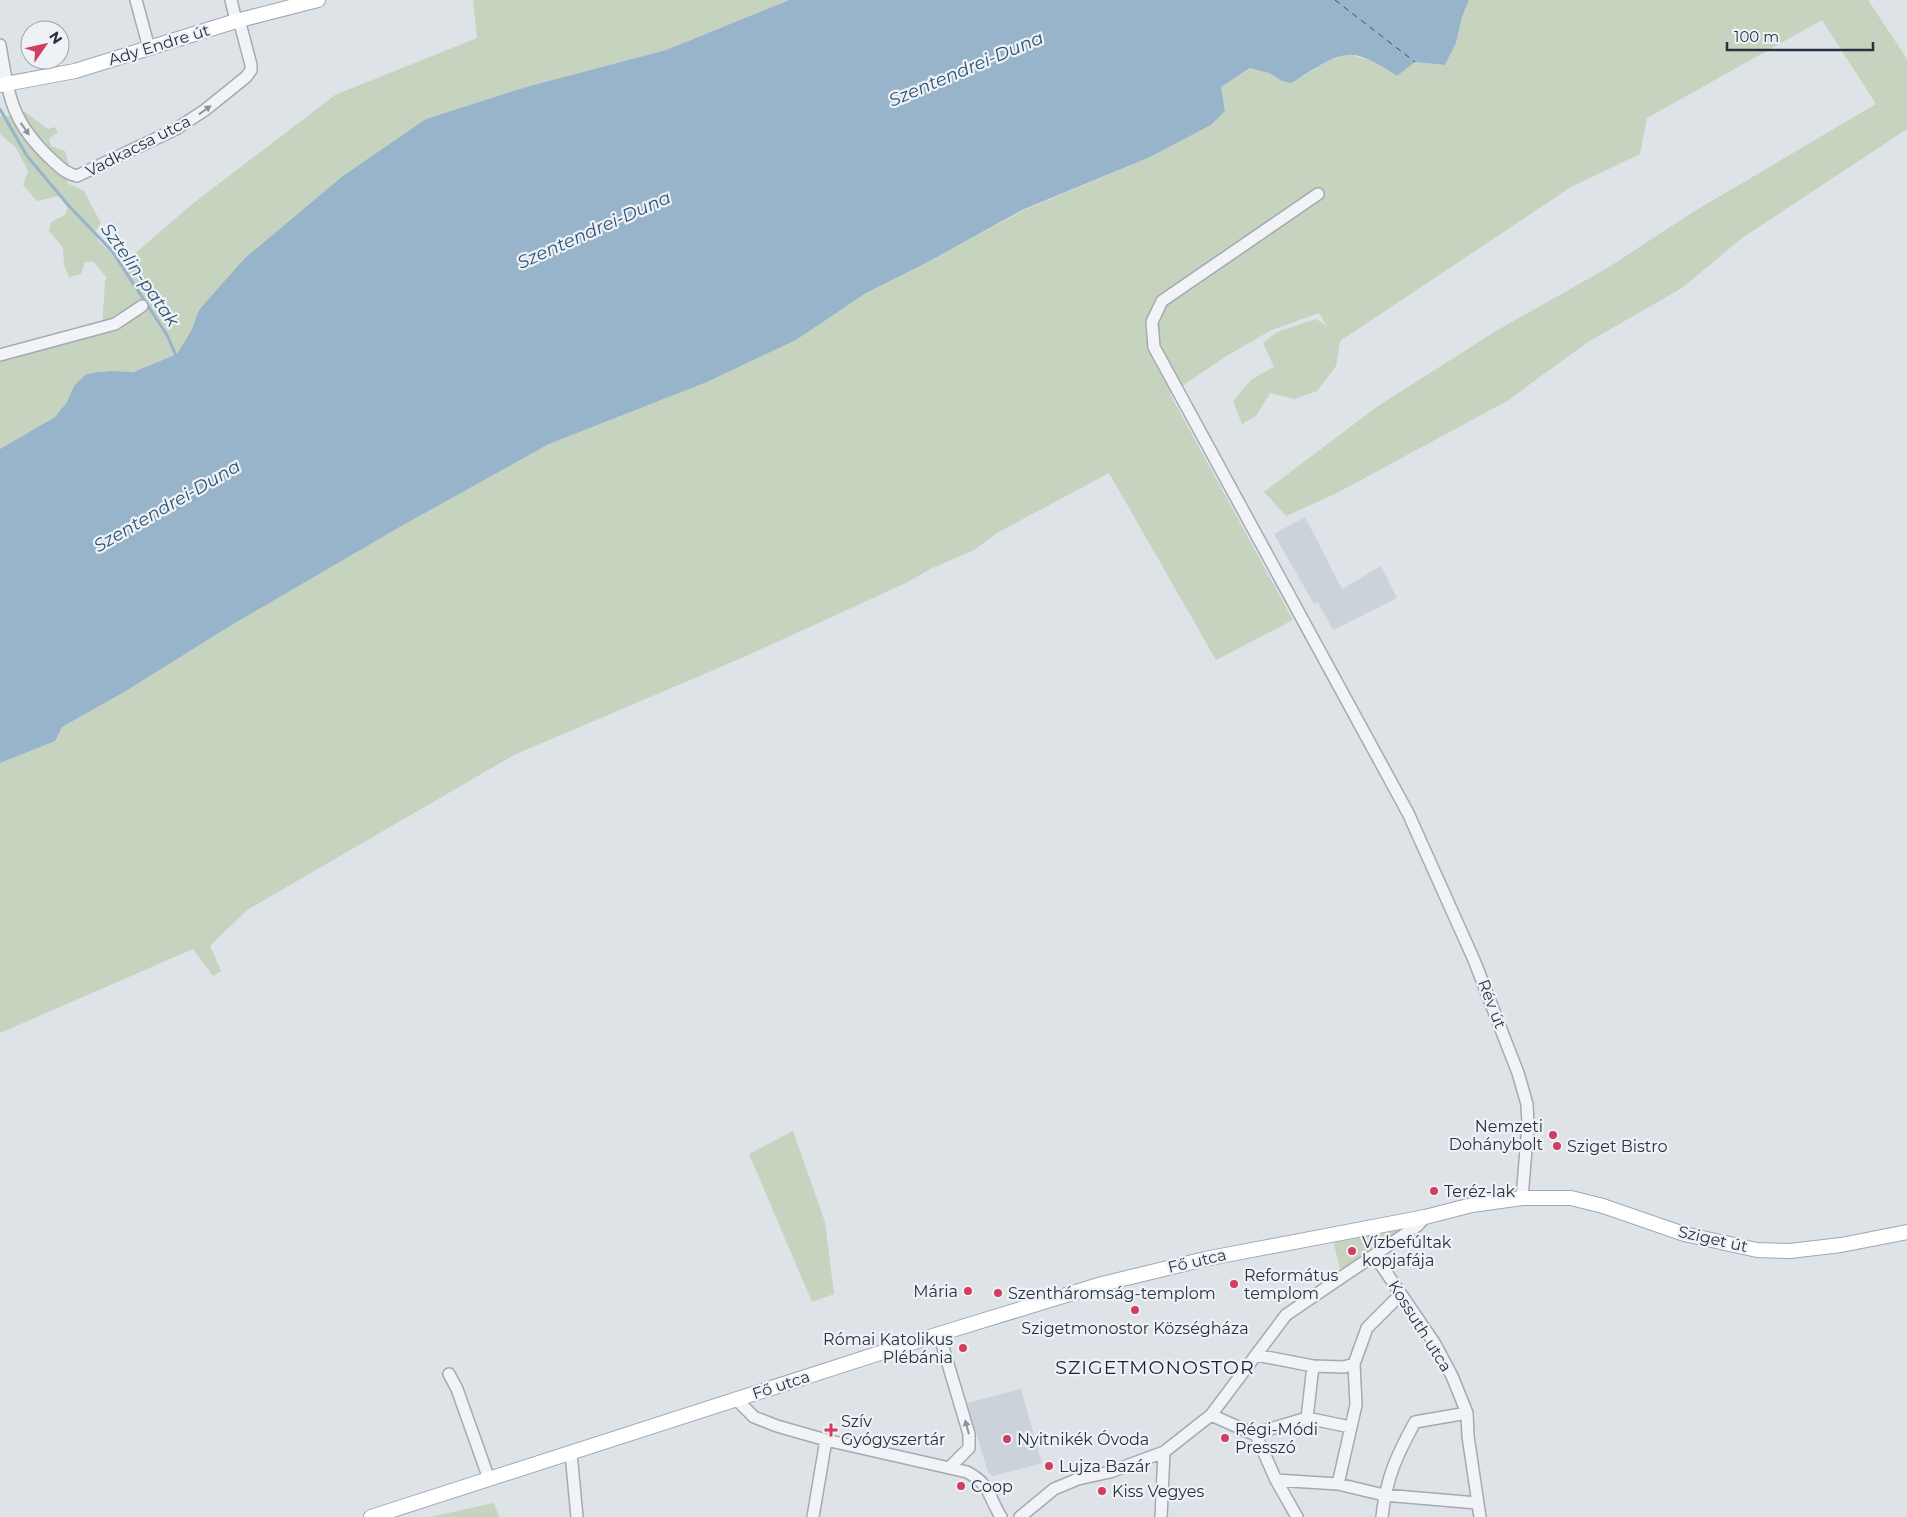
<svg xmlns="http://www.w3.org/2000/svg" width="1907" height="1517" viewBox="0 0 1907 1517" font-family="Montserrat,sans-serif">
  <rect width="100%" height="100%" fill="#dee3e8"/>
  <!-- built -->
  <path fill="#ccd2da" d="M1305,517l37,72 39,-23 16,32 -64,32 -15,-28 -4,2 -40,-70z
    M1021,1389l21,74 -49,13 -5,-4 -21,-69z"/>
  <!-- green -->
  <path fill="#c5d3bf" d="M473,0h316l-123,50 -140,37 -100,32 -212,176 -15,15 -8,21 -14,23 -45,18 -20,-1 -15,1 -23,14 -7,16 -12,15 -55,32v-94l102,-24 3,-51 2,-2 -13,-16h-9l-4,12 -12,3 -5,-12 -1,-17 -14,-17 2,-9 14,-7 3,-7 -9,-12 -22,5 -14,-16 5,-14 -12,-23 -16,-14v-18h11l14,-4 23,17 7,-2 3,5 -9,7 2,7 14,5 4,14 -2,18 17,8 17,32 -6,9 4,10 25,21 67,-58 144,-110 142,-57z
    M1469,0h399l39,59v70l-165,109 -60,50 -94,54 -81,59 -170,92 -51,23 -22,-24 114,-86 118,-75 113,-64 84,-55 183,-108 -54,-84 -175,98 -7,36 -69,33 -231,154 -4,25 -19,25 -23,8 -24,-6 -14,23 -14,8 -9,-23 19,-22 22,-12 -11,-24 14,-11 39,-13 11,7 -8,-13 -47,17 -44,25 -58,39 123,226 -77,40 -107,-187 -112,60 -23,17 -44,19 -22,13 -164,75 -230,98 -267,155 -37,36 11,25 -8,5 -20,-27 -193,84v-270l54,-22 8,-14 64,-36 104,-65 168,-98 151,-84 158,-62 89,-42 70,-47 62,-31 94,-51 128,-54 61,-32 14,-14 -4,-24 30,-19 18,5 13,8 22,-5 22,-14 22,-8 28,8 21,14 18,-14 30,3 11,-22 6,-26z
    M793,1131l32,91 9,72 -22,8 -63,-148z
    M1411,1224l-70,49 -8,-33z
    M494,1503l5,14h-69l4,-1z"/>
  <!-- water -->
  <path fill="#97b4ca" d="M789,0h680l-7,17 -6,26 -11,22 -30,-3 -18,14c-12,-8 -34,-23 -50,-21 -18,2 -40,19 -56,28l-9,-2 -13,-8 -19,-5 -29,19 4,24 -14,14 -61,32 -128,53 -94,52 -62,31 -70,47 -89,42 -158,62 -151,84 -168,98 -104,65 -64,36 -7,14 -55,22v-314l55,-32 12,-15 7,-16 11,-11 12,-3 15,-1 21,1 44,-18 14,-23 8,-21 46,-52 98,-82 83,-57 100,-32 140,-37z"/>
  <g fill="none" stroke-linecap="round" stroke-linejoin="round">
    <!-- stream -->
    <path stroke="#97b4ca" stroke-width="3" d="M0,109l27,47 42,50 43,45 55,84 10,23"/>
    <!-- ferry -->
    <path stroke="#2f5475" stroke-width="1" stroke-dasharray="6 5" stroke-linecap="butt" d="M1335,0l80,62"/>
    <defs>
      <path id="minor" d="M136,0l13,48
        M0,45c9,52 11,77 52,115 8,7 14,14 25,16l99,-47 29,-19 41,-33 5,-7v-5l-10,-38 -5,-6 -5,-21
        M1318,194l-156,107 -10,21 2,25 254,466 66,147 44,113 9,31 1,21 -6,73
        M0,355l115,-31 27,-18
        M1375,1256l60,88 17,32 15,37 1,23 12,81
        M939,1334l30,100v14l-19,19
        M1256,1355l57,11
        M449,1374l8,15 32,90
        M737,1400l17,17 23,9 49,14 141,32c24,13 21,24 34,45
        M1211,1415l45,20 20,45 21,37
        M1307,1418l6,-52 31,1 10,-3
        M1256,1435l7,-4 44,-13 43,9
        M571,1453l6,64
        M1276,1480l62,4 46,11 93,8
        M1338,1484l18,-79 -2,-41 13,-36 34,-34
        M813,1517l13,-77
        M1020,1517l34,-28 24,-10 32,-7 54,-20 47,-37 75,-100 131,-89 8,-9
        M1161,1517l3,-65
        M1382,1517c4,-39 15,-62 33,-95l52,-9"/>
      <path id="major" d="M0,85l75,-14 161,-50 82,-21
        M371,1517l568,-183 163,-50 103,-25 220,-42 47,-12 50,-7h49l32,8 81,28 73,16 33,1 51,-6 66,-13"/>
    </defs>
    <!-- minor casing -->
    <use href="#minor" stroke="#a3aab2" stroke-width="14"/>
    <!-- major casing -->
    <use href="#major" stroke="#9da8b5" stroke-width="16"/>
    <!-- minor -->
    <use href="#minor" stroke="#f1f3f7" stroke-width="11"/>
    <!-- major -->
    <use href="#major" stroke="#fff" stroke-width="14"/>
  </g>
  <!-- one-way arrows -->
  <defs><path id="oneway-solid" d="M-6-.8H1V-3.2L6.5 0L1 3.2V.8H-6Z" transform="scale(1.25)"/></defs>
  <g fill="#8c929c">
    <use href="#oneway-solid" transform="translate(205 110) rotate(-36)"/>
    <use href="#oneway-solid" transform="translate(25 129) rotate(55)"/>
    <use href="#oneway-solid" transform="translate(967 1427) rotate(-105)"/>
  </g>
  <!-- markers -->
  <g fill="#d33d5f" stroke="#eef2f6" stroke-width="2">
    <circle cx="1553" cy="1135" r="5"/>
    <circle cx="1557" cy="1146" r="5"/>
    <circle cx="1434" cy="1191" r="5"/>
    <circle cx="1352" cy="1251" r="5"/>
    <circle cx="1234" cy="1284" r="5"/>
    <circle cx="968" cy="1291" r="5"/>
    <circle cx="998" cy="1293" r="5"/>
    <circle cx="1135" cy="1310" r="5"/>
    <circle cx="963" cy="1348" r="5"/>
    <path d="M828.5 1422.5h5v5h5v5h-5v5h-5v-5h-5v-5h5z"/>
    <circle cx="1225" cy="1438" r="5"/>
    <circle cx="1007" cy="1439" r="5"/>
    <circle cx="1049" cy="1466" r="5"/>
    <circle cx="961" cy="1486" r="5"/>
    <circle cx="1102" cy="1491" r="5"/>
  </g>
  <g text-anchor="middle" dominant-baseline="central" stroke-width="4.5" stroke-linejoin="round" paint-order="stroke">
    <!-- street labels -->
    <g font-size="16" fill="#273240" stroke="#eef2f6">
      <text transform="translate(159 45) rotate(-17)">Ady Endre út</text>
      <text transform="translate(138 146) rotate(-27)">Vadkacsa utca</text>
      <text transform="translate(1492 1004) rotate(69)">Rév út</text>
      <text transform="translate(1713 1239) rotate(13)">Sziget út</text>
      <text transform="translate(1197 1261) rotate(-13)">Fő utca</text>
      <text transform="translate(1420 1326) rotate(58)">Kossuth utca</text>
      <text transform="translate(781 1385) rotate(-18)">Fő utca</text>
    </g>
    <!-- poi labels -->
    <g font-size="16" fill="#273240" stroke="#eef2f6" text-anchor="start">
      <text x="1543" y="1126" text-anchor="end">Nemzeti<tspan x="1543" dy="18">Dohánybolt</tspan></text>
      <text x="1567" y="1146">Sziget Bistro</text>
      <text x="1444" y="1191">Teréz-lak</text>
      <text x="1362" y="1242">Vízbefúltak<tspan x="1362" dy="18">kopjafája</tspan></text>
      <text x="1244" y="1275">Református<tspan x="1244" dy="18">templom</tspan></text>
      <text x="958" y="1291" text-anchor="end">Mária</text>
      <text x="1008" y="1293">Szentháromság-templom</text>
      <text x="1135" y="1328" text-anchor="middle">Szigetmonostor Községháza</text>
      <text x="953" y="1339" text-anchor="end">Római Katolikus<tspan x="953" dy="18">Plébánia</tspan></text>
      <text x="841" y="1421">Szív<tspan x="841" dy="18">Gyógyszertár</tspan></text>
      <text x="1235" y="1429">Régi-Módi<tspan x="1235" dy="18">Presszó</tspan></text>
      <text x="1017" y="1439">Nyitnikék Óvoda</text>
      <text x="1059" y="1466">Lujza Bazár</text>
      <text x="971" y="1486">Coop</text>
      <text x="1112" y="1491">Kiss Vegyes</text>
    </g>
    <!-- water labels -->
    <g font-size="18" font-style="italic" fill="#2f5475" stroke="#eef2f6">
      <text transform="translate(966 69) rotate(-23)">Szentendrei-Duna</text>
      <text transform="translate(594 230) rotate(-24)">Szentendrei-Duna</text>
      <text transform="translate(140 275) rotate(55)">Sztelin-patak</text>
      <text transform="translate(167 506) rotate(-30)">Szentendrei-Duna</text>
    </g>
    <!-- quarter labels -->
    <g font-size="19" letter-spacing="1" fill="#192331" stroke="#eef2f6">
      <text x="1155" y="1367">SZIGETMONOSTOR</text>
    </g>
  </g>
  <!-- north arrow -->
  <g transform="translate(45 45) rotate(56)"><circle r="24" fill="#eef2f6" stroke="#9ea5ad"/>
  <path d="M0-4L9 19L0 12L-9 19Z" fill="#d33d5f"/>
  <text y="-8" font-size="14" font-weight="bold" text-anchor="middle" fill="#273240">N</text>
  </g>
  <!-- scale -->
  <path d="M1727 42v8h146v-8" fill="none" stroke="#273240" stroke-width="2.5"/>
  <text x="1734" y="42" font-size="15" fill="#273240" stroke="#eef2f6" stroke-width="4" paint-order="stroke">100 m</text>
</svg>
